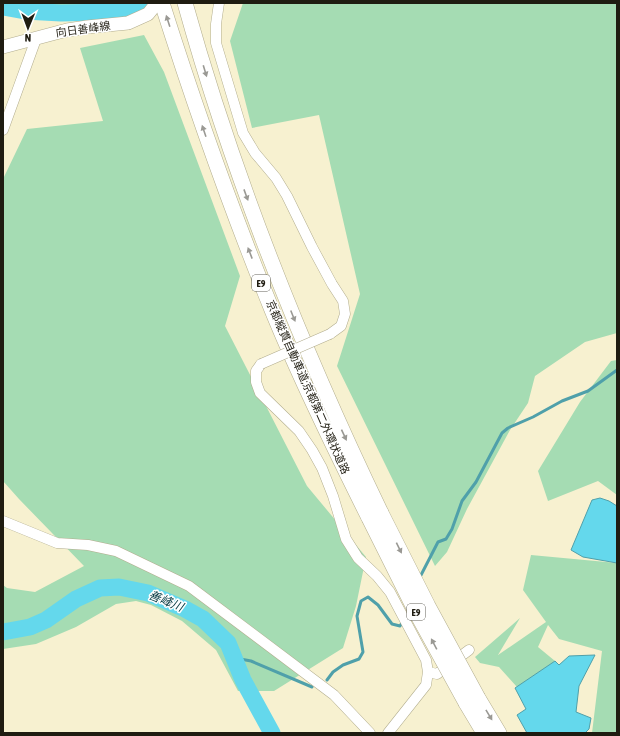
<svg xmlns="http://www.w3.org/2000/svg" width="620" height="736" viewBox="0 0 620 736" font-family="'Asap Condensed','Noto Sans JP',sans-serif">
  <rect width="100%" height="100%" fill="#f7f1d0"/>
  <!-- green -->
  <path fill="#a5dcb3" d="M7,3h114l-55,12 -52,-3z
    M243,3h374v330l-32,9 -50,34 -7,27 -18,27 -43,79 -20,43 -12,14 -98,-200 23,-72 -41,-179 -67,13 -22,-87z
    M144,35l20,37 76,204 -15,50 82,160 59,71 -10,49 -13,42 -69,43h-36l-22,-41 -34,-29 -31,-16 -15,-4 -20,3 -40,23 -40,17 -33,5v-64l4,3 28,4 49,-26 -65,-67 -16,-18v-302l24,-50 76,-8 -23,-73z
    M617,360v135l-19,-14 -50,20 -10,-30 42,-69 31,-41z
    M531,555l86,8v170h-25l10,-82 -43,-12 -11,-14 -10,22 17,14 -38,26 -18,-20 -19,-4 -5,-6 45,-39 -22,37 48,-33 -23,-32z"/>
  <!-- water -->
  <path fill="#64d8ec" stroke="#4fa0aa" d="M600,498l9,3 8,5v57l-34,-6 -12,-7 21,-50z
    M595,655l-16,31 -3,26 15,6 -2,11 -4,4h-58l-10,-18 9,-6 -11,-21 40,-27 4,4 10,-9z"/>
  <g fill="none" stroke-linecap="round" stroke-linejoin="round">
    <!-- stream -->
    <path stroke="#4fa0aa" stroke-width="3" d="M420,577l18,-35 8,-3 6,-10 10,-28 14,-19 26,-49 6,-5 25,-11 29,-16 26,-10 29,-21
      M235,658l16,3 61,26
      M327,680l6,-8 10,-7 16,-6 4,-7 -6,-36 4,-15 7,-4 10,8 14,19 8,2 3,-5"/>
    <!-- river -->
    <path stroke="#64d8ec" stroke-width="17" d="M3,7l22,4 36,2 51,-1 13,-1 14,-8
      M3,632l27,-5 16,-7 30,-21 24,-11 19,-1 29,6 37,16 18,10 25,24 15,37 29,53"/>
    <defs>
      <path id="minor" d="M219,3l-3,21v19l27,90 12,20 21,25 11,18 25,51 20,37 11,17 2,13 -4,12 -11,8
        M3,130l33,-91
        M261,364l-5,7v11l4,11 39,38 13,19 10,18 11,28 13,43 12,19 19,18 13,16 36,68 2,12 -2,13 -38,48
        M3,521l54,22 31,2 28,6 73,35 145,109 36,38
        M428,672l9,2 32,-24"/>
      <path id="major" d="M3,47l64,-17 20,-3 41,-4 20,-9 9,-11"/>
      <path id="highway" d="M162,3c33,104 69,206 110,307 29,71 63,140 97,208
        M185,3c49,176 117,346 196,510
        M478,698l21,35
        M466,703l18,30"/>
    </defs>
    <!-- minor casing -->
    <use href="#minor" stroke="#b2ad8e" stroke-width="11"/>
    <!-- major casing -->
    <use href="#major" stroke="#b2ad8e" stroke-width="14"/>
    <!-- highway casing -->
    <use href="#highway" stroke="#b2ad8e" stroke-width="16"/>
    <!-- minor -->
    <use href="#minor" stroke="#fff" stroke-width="10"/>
    <!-- major -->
    <use href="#major" stroke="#fff" stroke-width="13"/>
    <!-- highway -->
    <use href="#highway" stroke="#fff" stroke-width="15"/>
    <defs>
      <path id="minor-bridge" d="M261,364l69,-30"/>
      <path id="highway-bridge" d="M381,513l47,93 50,92
        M369,518l47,94 50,91"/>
    </defs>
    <!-- minor-bridge casing -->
    <use href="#minor-bridge" stroke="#b2ad8e" stroke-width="11" stroke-linecap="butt"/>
    <!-- highway-bridge casing -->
    <use href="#highway-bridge" stroke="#b2ad8e" stroke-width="16" stroke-linecap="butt"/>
    <!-- minor-bridge -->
    <use href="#minor-bridge" stroke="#fff" stroke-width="10"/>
    <!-- highway-bridge -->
    <use href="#highway-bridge" stroke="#fff" stroke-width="15"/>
  </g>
  <!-- one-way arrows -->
  <defs><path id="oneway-solid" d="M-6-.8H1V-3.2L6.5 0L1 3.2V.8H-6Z"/></defs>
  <g fill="#9a9994">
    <use href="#oneway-solid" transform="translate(168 21) rotate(-108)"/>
    <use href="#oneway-solid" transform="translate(205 71) rotate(73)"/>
    <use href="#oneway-solid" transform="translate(204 131) rotate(-109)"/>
    <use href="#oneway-solid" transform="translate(246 195) rotate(70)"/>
    <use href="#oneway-solid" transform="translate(250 253) rotate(-111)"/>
    <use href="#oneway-solid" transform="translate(293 316) rotate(68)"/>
    <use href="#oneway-solid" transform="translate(344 435) rotate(65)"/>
    <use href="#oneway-solid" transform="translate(399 548) rotate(64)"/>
    <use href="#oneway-solid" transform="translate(434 644) rotate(-118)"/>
    <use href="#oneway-solid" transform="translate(489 715) rotate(59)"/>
  </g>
  <g text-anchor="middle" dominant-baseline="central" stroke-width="3" stroke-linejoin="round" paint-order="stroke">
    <!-- shield labels -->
    <g fill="#fff" stroke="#626058" stroke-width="1">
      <rect x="252" y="275" width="18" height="16" rx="3"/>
      <rect x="407" y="604" width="18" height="16" rx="3"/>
    </g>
    <g font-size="10" font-weight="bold" fill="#1f1c11">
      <text x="261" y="283">E9</text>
      <text x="416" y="612">E9</text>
    </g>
    <!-- street labels -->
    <g font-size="11" fill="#1f1c11" stroke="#fff">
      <text transform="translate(83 29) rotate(-8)">向日善峰線</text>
      <text transform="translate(308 387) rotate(66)">京都縦貫自動車道;京都第二外環状道路</text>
    </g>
    <!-- water labels -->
    <g font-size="12" font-style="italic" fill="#00373f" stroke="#fff">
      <text transform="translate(166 601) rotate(22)">善峰川</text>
    </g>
  </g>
  <!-- border -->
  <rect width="620" height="736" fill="none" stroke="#1f1c11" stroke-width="8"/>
  <!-- north arrow -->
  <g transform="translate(28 28) rotate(181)" stroke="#ffffff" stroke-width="3" paint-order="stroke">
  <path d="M0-3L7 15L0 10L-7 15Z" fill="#1f1c11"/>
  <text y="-6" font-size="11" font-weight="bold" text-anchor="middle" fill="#1f1c11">N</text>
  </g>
</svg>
